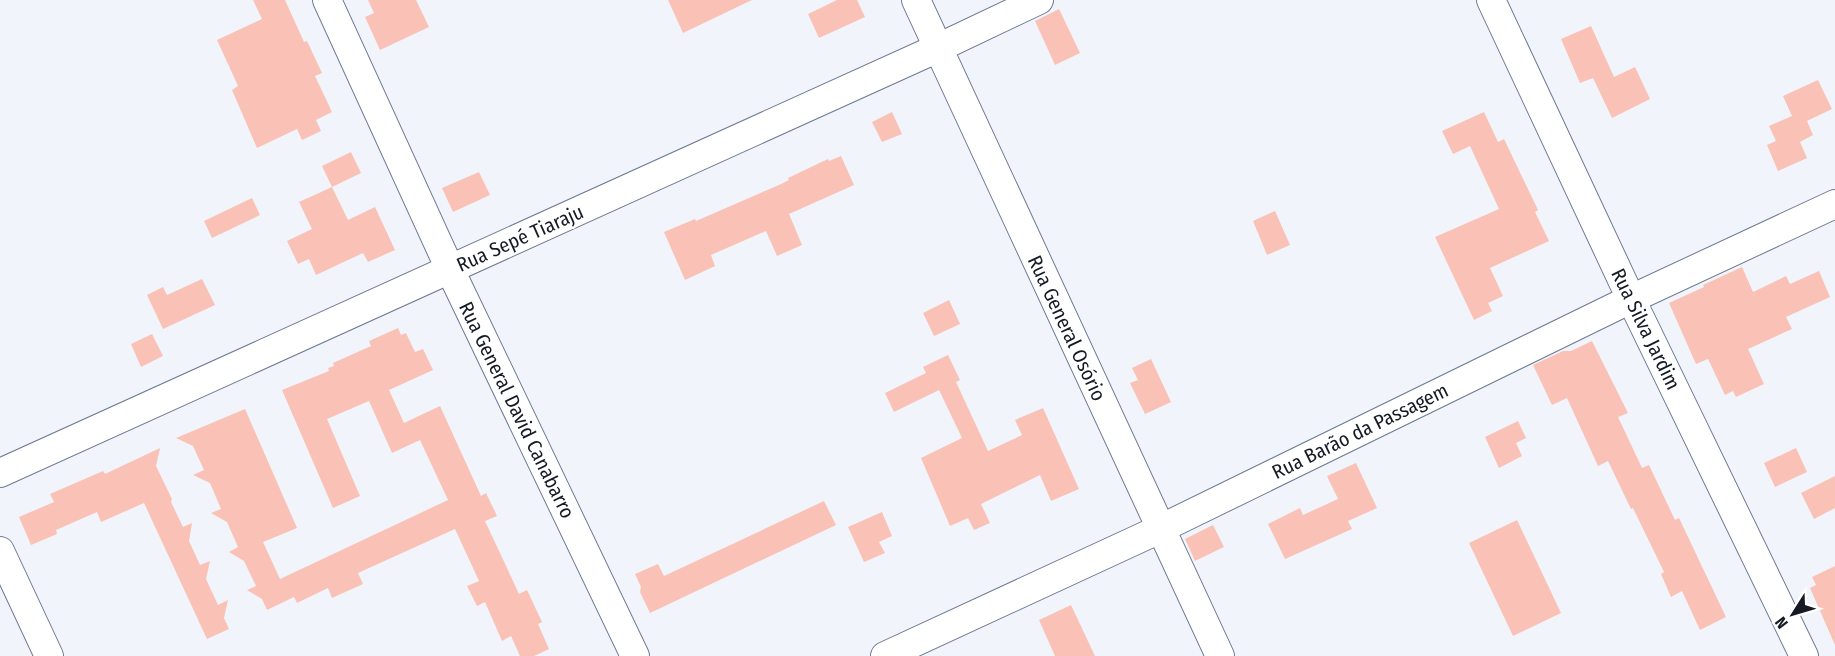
<svg xmlns="http://www.w3.org/2000/svg" width="1835" height="656" viewBox="0 0 1835 656" font-family="'Fira Sans Condensed',sans-serif">
  <rect width="100%" height="100%" fill="#f1f4fa"/>
  <!-- building -->
  <path fill="#fac2b6" d="M253,0h32l19,42 3,-1 15,32 -7,3 17,36 -16,8 5,11 -19,9 -5,-11 -40,19 -25,-58 6,-4 -21,-46 45,-21z
    M368,0h48l13,27 -49,23 -15,-33 9,-4z
    M668,0h84l-69,33z
    M837,0h20l8,17 -46,21 -11,-24z
    M1059,9l21,44 -25,12 -20,-44z
    M1591,26l23,51 21,-10 15,32 -38,19 -19,-40 -13,5 -19,-44z
    M1818,80l14,29 -25,12 6,14 -13,7 7,16 -29,13 -11,-26 9,-4 -7,-15 23,-10 -9,-20z
    M892,112l10,22 -20,8 -10,-20z
    M1484,112l14,30 6,-3 34,71 -3,2 14,29 -59,27 13,28 -15,7 4,8 -18,9 -39,-83 64,-28 -29,-63 -17,8 -11,-23z
    M351,152l10,21 -29,14 -10,-21z
    M841,156l13,29 -65,29 13,31 -25,11 -11,-25 -55,24 4,11 -30,14 -21,-48 31,-13 1,2 83,-36 10,-5 -1,-2 40,-19 1,2z
    M479,172l11,23 -37,17 -11,-24z
    M332,187l16,33 27,-13 20,43 -27,12 -5,-9 -47,22 -7,-16 -11,5 -11,-23 25,-12 -13,-27z
    M252,198l8,17 -48,23 -8,-17z
    M1275,211l15,34 -23,10 -14,-34z
    M1742,267l11,25 33,-16 4,8 29,-13 11,26 -44,20 6,12 -44,20 16,35 -28,13 -3,-6 -8,4 -17,-36 -12,5 -27,-61 35,-16 -1,-2z
    M202,279l13,26 -52,24 -16,-34 16,-8 4,8z
    M949,300l11,24 -26,12 -11,-23z
    M398,328l3,7 5,-2 9,19 8,-3 10,21 -44,20 15,33 36,-17 41,90 5,-3 11,23 -12,5 22,47 12,26 8,-4 15,32 -4,2 11,25 -15,7h-14l-9,-20 -9,5 -17,-39 -8,4 -10,-20 12,-5 -24,-52 -97,44 5,11 -31,14 -4,-10 -31,15 -3,-6 -27,13 -5,-11 -15,-9 9,-4 -12,-25 -15,-9 9,-5 -11,-25 -16,-9 10,-4 -11,-26 -17,-8 11,-5 -11,-24 -17,-8 69,-29 52,119 -34,14 17,37 168,-79 -28,-60 -28,13 -23,-52 -42,18 33,77 -27,12 -51,-118 47,-19 -1,-3 6,-2 -1,-3 38,-17 -2,-5z
    M152,334l11,22 -22,11 -10,-23z
    M1592,341l36,72 -10,4 24,51 7,-3 26,55 4,-2 47,99 -26,13 -18,-39 -11,6 -10,-23 3,-2 -31,-64 -2,1 -23,-48 -10,5 -31,-68 -15,7 -19,-40 30,-14h8z
    M948,355l12,25 -4,2 32,69 34,-16 -7,-15 28,-12 36,81 -28,12 -11,-26 -59,29 9,19 -16,7 -6,-12 -18,8 -29,-68 41,-20 -23,-48 -45,22 -9,-19 41,-20 -3,-6z
    M1151,359l20,43 -26,12 -15,-31 8,-3 -6,-12z
    M1518,421l8,17 -10,5 6,13 -23,12 -14,-31z
    M160,448l-4,18 16,33 -1,3 12,25 9,-4 -3,18 11,24 10,-4 -4,18 12,26 10,-5 -4,18 5,11 -22,10 -63,-136 -43,19 -4,-10 -41,18 1,4 -26,11 -12,-28 35,-15 -4,-8 53,-23 2,3z
    M1796,448l11,24 -32,15 -11,-24z
    M1356,463l21,45 -29,13 4,8 -67,30 -17,-35 32,-16 3,7 35,-16 -11,-23z
    M1835,476v32l-21,11 -13,-26z
    M824,501l12,24 -186,88 -10,-21 1,-5 -6,-13 23,-10 6,12z
    M882,512l10,24 -13,6 6,11 -21,9 -16,-35z
    M1517,520l44,93 -48,23 -44,-93z
    M1213,525l11,22 -29,14 -10,-22z
    M1835,566v79l-25,-57 6,-3 -4,-8z
    M1071,605l24,51h-40l-16,-36z"/>
  <g fill="none" stroke-linecap="round" stroke-linejoin="round">
    <defs>
      <path id="minor" d="M327,0l127,278 181,378
        M916,0l304,656
        M1491,0l140,299 173,357
        M0,473l938,-425 101,-48
        M0,551l49,105
        M885,656l275,-127 471,-230 204,-95"/>
    </defs>
    <!-- minor casing -->
    <use href="#minor" stroke="#6d7b95" stroke-width="30"/>
    <!-- minor -->
    <use href="#minor" stroke="#fff" stroke-width="28"/>
  </g>
  <g text-anchor="middle" dominant-baseline="central" stroke-width="4.5" stroke-linejoin="round" paint-order="stroke">
    <!-- street labels -->
    <g font-size="20" fill="#151a24" stroke="#fff">
      <text transform="translate(520 238) rotate(-24)">Rua Sepé Tiaraju</text>
      <text transform="translate(1067 328) rotate(65)">Rua General Osório</text>
      <text transform="translate(1646 329) rotate(64)">Rua Silva Jardim</text>
      <text transform="translate(517 410) rotate(64)">Rua General David Canabarro</text>
      <text transform="translate(1360 431) rotate(-26)">Rua Barão da Passagem</text>
    </g>
  </g>
  <!-- north arrow -->
  <g transform="translate(1793 614) rotate(233)" stroke="#ffffff" stroke-width="4.5" paint-order="stroke">
  <path d="M0-4.5L10 22L0 15L-10 22Z" fill="#151a24"/>
  <text y="-9" font-size="16" font-weight="bold" text-anchor="middle" fill="#151a24">N</text>
  </g>
</svg>
